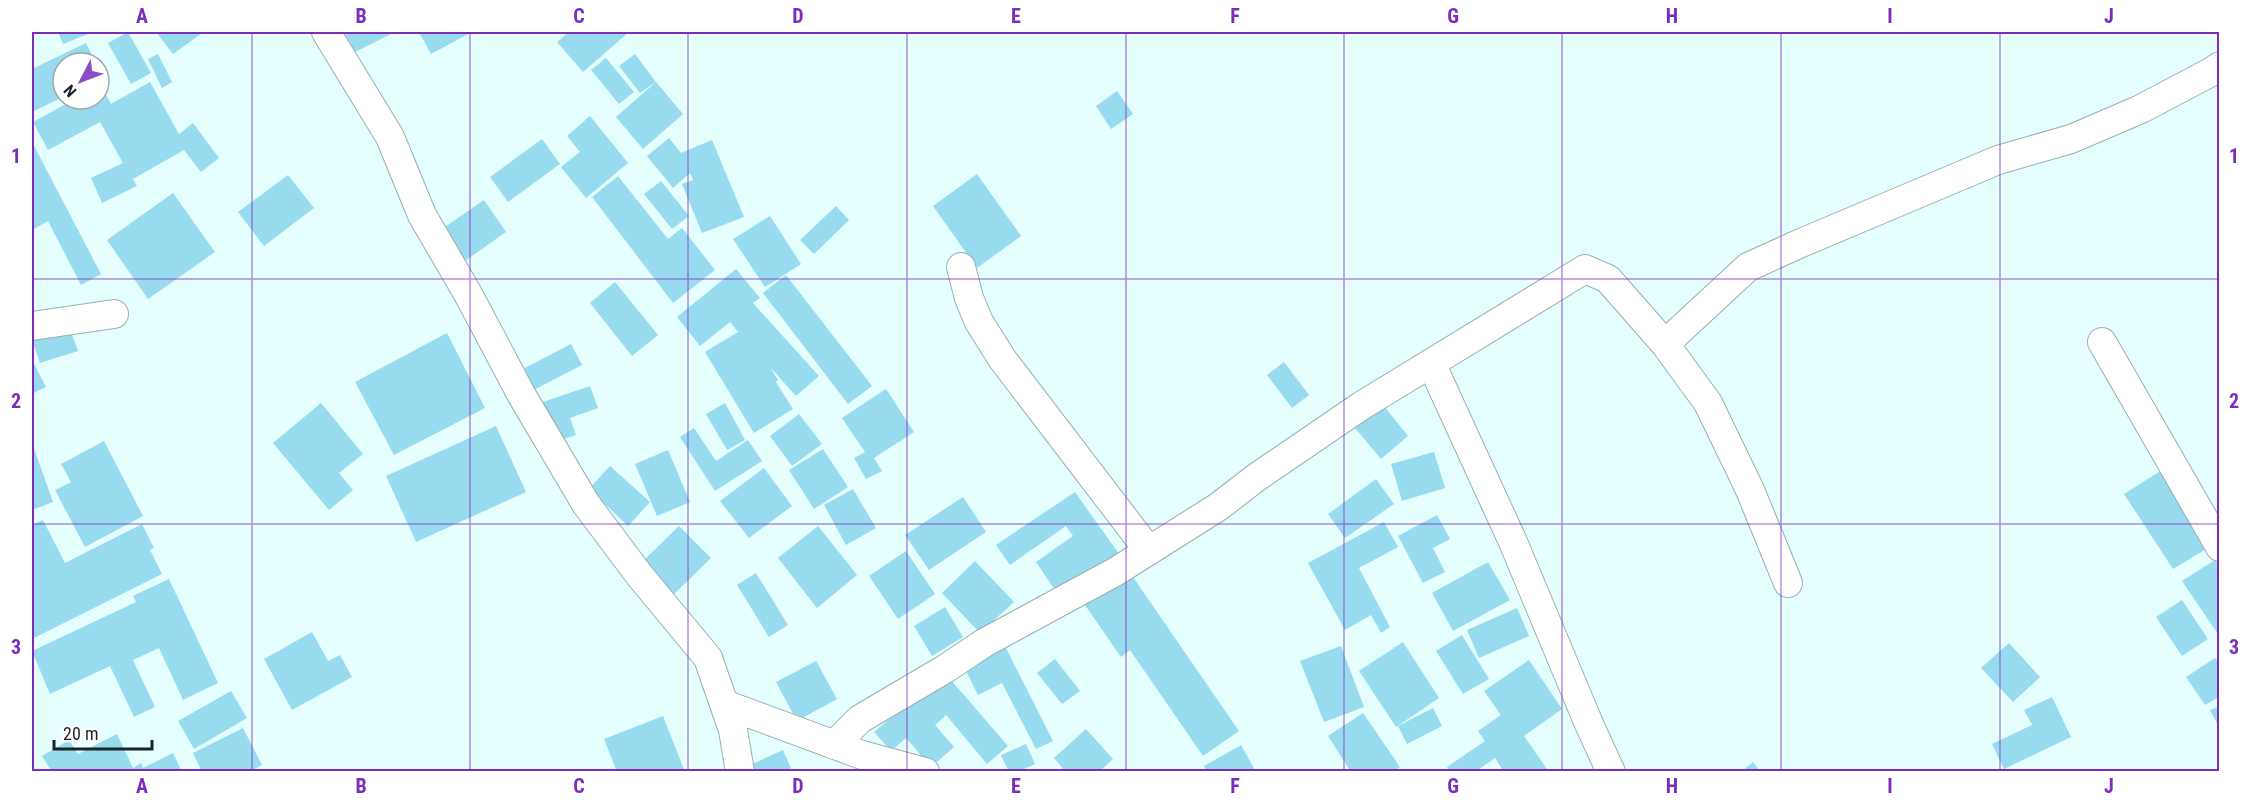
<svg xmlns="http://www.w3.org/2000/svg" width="2251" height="803" viewBox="0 0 2251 803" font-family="'Roboto Condensed',sans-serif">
  <rect width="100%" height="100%" fill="#e5fefe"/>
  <!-- building -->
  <path fill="#98dbee" d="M58,32h35l-30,12z
    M128,32l23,41 -20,11 -23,-41z
    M156,32h43l2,2 -28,20z
    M344,32h51l-40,20z
    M419,32h53l-41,22z
    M569,32h60l-46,40 -26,-30z
    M86,43l10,20h-33v34l-31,15v-43z
    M158,54l14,28 -10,6 -14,-29z
    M635,54l21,28 -16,11 -21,-27z
    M606,58l28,34 -15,12 -28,-34z
    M150,82l29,52 14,-11 26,35 -18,14 -17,-22 -51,29 4,7 -35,17 -11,-25 32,-15 -23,-41 -52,28 -15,-28 42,-23h24v-13l2,-1 10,19z
    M656,82l27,32 -40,35 -27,-32z
    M1117,91l16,23 -22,15 -15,-23z
    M590,116l38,47 -42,35 -25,-31 19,-15 -13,-16z
    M669,138l12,15 31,-13 32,77 -42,16 -20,-49 11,-4 -3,-7 -17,15 -26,-32z
    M542,139l18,25 -52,38 -18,-25z
    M32,142l69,132 -20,11 -33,-64 -16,9z
    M977,174l44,62 -44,32 -44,-62z
    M288,175l26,33 -50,38 -26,-34z
    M618,176l50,63 14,-11 33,42 -42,33 -81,-106z
    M661,181l28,35 -17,13 -28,-35z
    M173,193l42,59 -67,47 -41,-59z
    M484,200l22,32 -44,31 -23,-32z
    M836,206l13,14 -35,34 -14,-14z
    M770,216l31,48 -36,23 -32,-48z
    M736,269l24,29 -7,5 66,73 -23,20 -26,-29 8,13 -2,2 17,27 -39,24 -49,-81 33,-20 -8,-10 -30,24 -23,-29z
    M786,275l86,111 -24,18 -85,-111z
    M615,282l43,53 -26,21 -42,-53z
    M69,326l9,25 -38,12 -8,-24z
    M447,333l38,75 -91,47 -39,-73z
    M571,344l11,21 -56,29 -11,-21z
    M32,360l14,27 -14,7z
    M1284,362l25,33 -17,13 -25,-33z
    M590,386l8,22 -28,10 6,17 -25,8 -14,-39z
    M886,389l28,43 -40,26 8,13 -16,8 -12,-21 11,-6 -23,-34z
    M321,403l42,51 -24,19 14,17 -24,20 -56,-67z
    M725,403l20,37 -18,10 -21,-36z
    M1384,406l24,30 -27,23 -26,-31z
    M799,414l23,30 -30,22 -22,-30z
    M496,426l30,66 -110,50 -30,-66z
    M694,428l22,33 32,-21 14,21 -47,30 -35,-54z
    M104,441l39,75 -58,31 -30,-57 16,-8 -10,-18z
    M32,443l21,59 -21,8z
    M823,449l25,38 -34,22 -25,-39z
    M668,450l22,52 -33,14 -22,-52z
    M1434,452l11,36 -43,13 -11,-37z
    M610,466l40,36 -22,24 -39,-37z
    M764,468l28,38 -43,32 -29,-37z
    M2162,470l49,76 -38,23 -49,-75z
    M1376,479l18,25 -49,34 -17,-24z
    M853,489l23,39 -30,17 -22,-40z
    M1075,492l44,62 -60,42 -23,-34 37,-26 -7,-10 -56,39 -14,-20z
    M963,497l23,35 -57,38 -24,-35z
    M1437,515l13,24 -17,9 12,24 -22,11 -25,-47z
    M43,520l22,43 77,-39 12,24 -4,2 12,24 -130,65v-114z
    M1384,522l14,25 -39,21 31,59 -9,6 -10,-18 -26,15 -37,-67z
    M679,526l32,32 -41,40 -32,-32z
    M818,526l39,49 -40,33 -39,-50z
    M906,551l29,43 -37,25 -29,-43z
    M2215,560l5,7v70l-38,-56z
    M975,561l39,41 -34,31 -38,-40z
    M1488,562l22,38 -57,31 -21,-38z
    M1124,564l115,167 -36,25 -73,-106 -9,7 -43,-62z
    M756,573l32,52 -19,12 -32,-52z
    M169,579l49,104 -35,17 -24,-52 -26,12 22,47 -21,10 -24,-51 -60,28 -18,-43 104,-49 -3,-6z
    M2182,600l26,39 -26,17 -26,-39z
    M945,607l18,30 -31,19 -18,-30z
    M1517,608l12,28 -50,22 -12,-28z
    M312,632l16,29 12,-6 12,22 -60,33 -28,-51z
    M1462,635l27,44 -26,15 -27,-43z
    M1403,642l36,56 -43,29 -37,-56z
    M2009,643l31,34 -27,25 -32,-34z
    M1341,646l23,61 -40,15 -24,-61z
    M1006,648l47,93 -17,8 -34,-66 -24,12 -13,-26z
    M2215,658l5,5v33l-15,9 -19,-28z
    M1055,659l25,32 -18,13 -25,-31z
    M1529,660l33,49 -38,27 25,36h-45l-9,-14 -20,14h-25l-3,-5 38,-26 -7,-10 23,-16 -17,-24z
    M816,661l21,38 -40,22 -21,-39z
    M944,672l64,74 -21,18 -41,-49 -11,10 19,22 -23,20 -25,-29 -15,13 -17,-19z
    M231,691l16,27 -53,31 -16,-28z
    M2052,697l19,40 -67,32 -12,-25 40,-19 -8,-15z
    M2220,706v23l-10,-19z
    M1433,708l9,18 -35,18 -9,-18z
    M1363,713l37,54 -6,5h-43l-23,-36z
    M663,716l22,56h-68l-13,-33z
    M243,728l19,37 -13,7h-47l-9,-19z
    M1086,729l27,30 -14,13h-33l-12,-14z
    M117,734l16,34 8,-5 2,5 30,-15 9,19h-130l-10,-16 27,-16 9,14z
    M1026,744l9,20 -18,8h-8l-8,-17z
    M1241,745l15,27h-49l-3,-6z
    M783,750l9,21 -39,1 -3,-7z
    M1753,762l8,10h-20z"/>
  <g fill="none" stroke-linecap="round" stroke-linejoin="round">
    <defs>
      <path id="minor" d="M326,32l64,105 32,78 46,79 53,100 65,110 54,72 68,82 25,72 7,42
        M961,267l8,31 10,24 24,38 146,191
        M32,326l82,-12
        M2102,342l118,205
        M1665,344l83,-77 53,-24 197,-83 73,-21 70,-30 70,-37 9,-6
        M1431,363l82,179 76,182 22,48
        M724,704l138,51 63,17
        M834,745l26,-26 85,-50 39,-26 131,-71 103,-65 39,-30 104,-71 224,-137 23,10 57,65 43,59 42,87 38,93"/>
    </defs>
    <!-- minor casing -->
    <use href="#minor" stroke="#98b0b0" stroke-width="30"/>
    <!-- minor -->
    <use href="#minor" stroke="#fff" stroke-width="28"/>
  </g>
  <!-- grid -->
  <path fill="none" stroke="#7b2cbf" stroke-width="1.5" stroke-opacity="0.55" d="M252,32v740M470,32v740M688,32v740M907,32v740M1126,32v740M1344,32v740M1562,32v740M1781,32v740M2000,32v740M32,279h2188M32,524h2188"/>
  <!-- border -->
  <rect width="2251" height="803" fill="none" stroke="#ffffff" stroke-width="66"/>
  <!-- north arrow -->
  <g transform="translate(81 81) rotate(228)"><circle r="28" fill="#ffffff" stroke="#a3a7a7" stroke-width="1.5"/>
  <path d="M0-4.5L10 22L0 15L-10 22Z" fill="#8a4dc3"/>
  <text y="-9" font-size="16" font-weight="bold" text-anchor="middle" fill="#1a2424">N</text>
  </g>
  <!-- scale -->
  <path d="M54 740v9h98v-9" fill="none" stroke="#1a2424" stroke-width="3"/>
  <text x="63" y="740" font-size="18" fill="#1a2424" stroke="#ffffff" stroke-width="4.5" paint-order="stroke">20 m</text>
  <rect x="33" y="33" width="2185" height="737" fill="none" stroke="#7b2cbf" stroke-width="2"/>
  <g font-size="20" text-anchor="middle" font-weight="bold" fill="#7b2cbf">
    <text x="142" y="23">A</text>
    <text x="361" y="23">B</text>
    <text x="579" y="23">C</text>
    <text x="798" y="23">D</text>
    <text x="1016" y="23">E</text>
    <text x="1235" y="23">F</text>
    <text x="1453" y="23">G</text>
    <text x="1672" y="23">H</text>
    <text x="1890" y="23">I</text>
    <text x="2109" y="23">J</text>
    <text x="16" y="163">1</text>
    <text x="2234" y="163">1</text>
    <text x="16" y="408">2</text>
    <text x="2234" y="408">2</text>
    <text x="16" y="654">3</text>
    <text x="2234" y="654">3</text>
    <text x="142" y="793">A</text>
    <text x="361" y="793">B</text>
    <text x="579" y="793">C</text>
    <text x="798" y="793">D</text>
    <text x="1016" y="793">E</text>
    <text x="1235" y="793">F</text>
    <text x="1453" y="793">G</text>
    <text x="1672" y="793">H</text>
    <text x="1890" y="793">I</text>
    <text x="2109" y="793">J</text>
  </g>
</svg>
